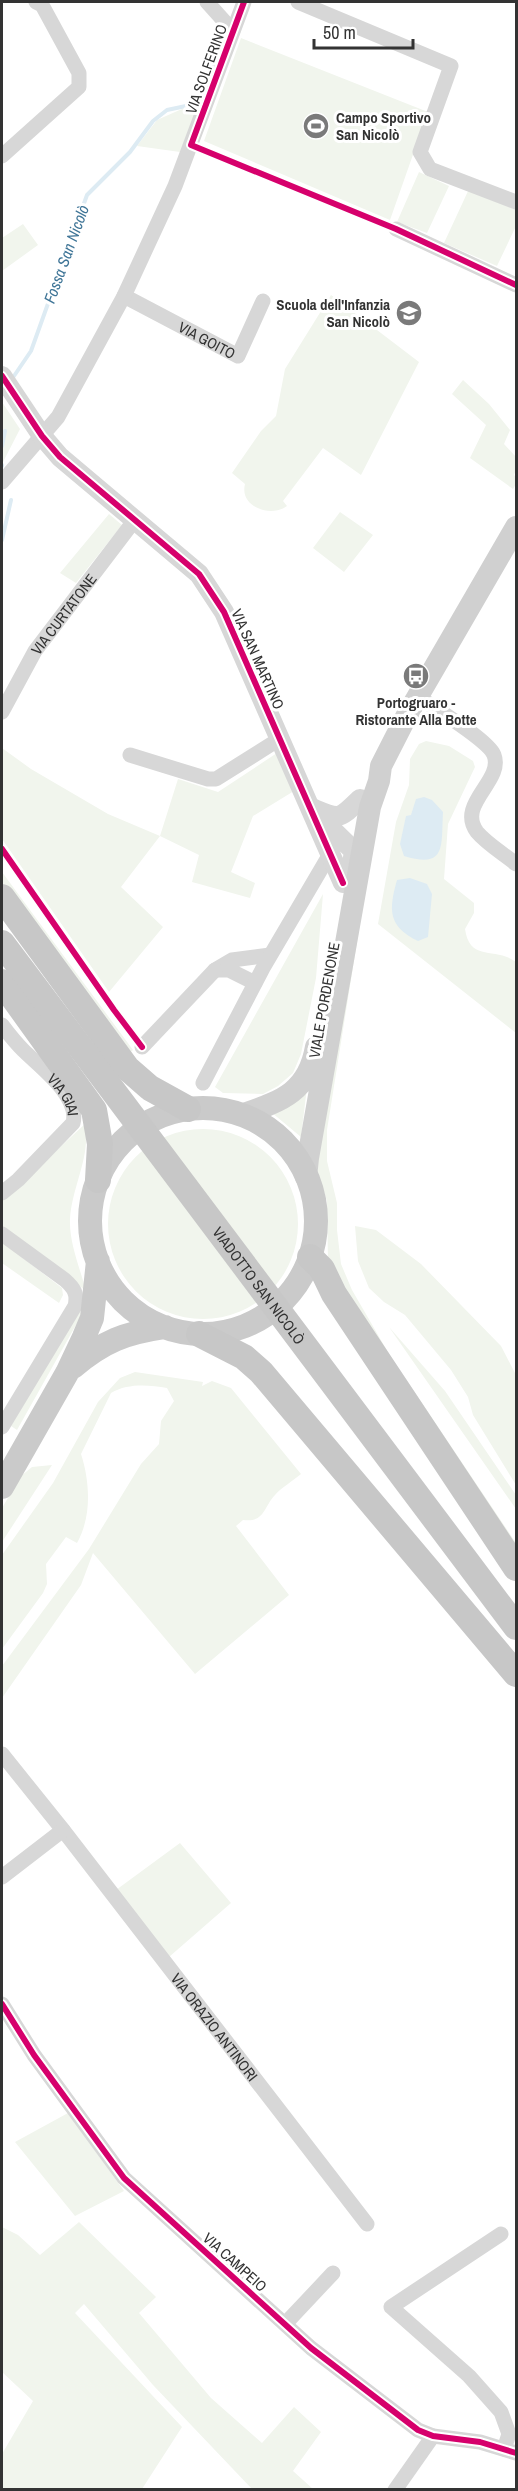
<svg xmlns="http://www.w3.org/2000/svg" width="518" height="2491" viewBox="0 0 518 2491" font-family="'Archivo Narrow',sans-serif">
  <rect width="100%" height="100%" fill="#fff"/>
  <!-- green -->
  <path fill="#f1f5ed" d="M241,38l187,74 -38,108 -186,-79z
    M200,101l-20,51 -43,-6 20,-26z
    M419,172l30,14 -22,47 -30,-11z
    M469,189l47,21v16l-19,40 -53,-23z
    M23,224l15,21 -36,26v-33z
    M331,295l88,67 -58,113 -38,-27 -40,53 4,5c-16,12 -48,1 -42,-22l-13,-11 29,-42 15,-15 9,-47z
    M463,380l26,24 21,26 -6,14 12,13v13l-2,5 2,2v7l-3,5 -43,-31 16,-33 -34,-31z
    M2,402l18,27 -18,35z
    M340,512l33,23 -29,37 -31,-24z
    M109,514l13,11 -46,58 -16,-10z
    M426,741l23,5 24,15 2,6 -27,57 -4,55 30,24v10l-9,16c5,34 30,17 51,33v71l-138,-109 18,-102 13,-37 1,-26 9,-15z
    M2,748l29,21 77,45 52,22 18,-57 40,13 59,-39 17,38 -41,25 -22,56 24,11 -5,15 -58,-16 7,-27 -39,-19 -39,51 42,40 -54,65 -107,-153z
    M379,804l-52,326v31l10,42v27l4,34 11,26 37,64 127,189v11l-188,-291 -1,-62 -11,-34z
    M2,872l131,178 -6,5 -125,-173z
    M323,894l-7,84 -15,76 -8,19 -15,13 -15,8 -40,-1 -8,-6z
    M307,1087l-6,50 -30,-25z
    M85,1124c6,33 -13,62 -15,95 -1,24 10,49 16,72l-84,-65v-25z
    M108 1224a95 95 0 1 1 190 0a95 95 0 1 1-190 0Z
    M355,1226l21,4 45,34 80,82 15,29 -1,6 1,104 -43,-70 -5,-18 -17,-27 -46,-55 -21,-13 -15,-14 -11,-27z
    M2,1242l60,46 1,7 -4,8 -57,-40z
    M80,1305l1,11 -64,114 -6,-4z
    M389,1327l56,64 71,104v14z
    M135,1372l68,10 -1,4 10,-5 19,7 70,86c-8,7 -19,13 -26,21 -11,11 -10,28 -32,25l-7,6 53,69 -94,79 -102,-121 -12,32 -79,113v-32l87,-117 52,-85 18,-20 2,-23 13,-20 -7,-13c-18,-3 -39,-5 -56,5l-30,61c9,28 11,62 -4,89l-11,-6 -20,27 1,20 -4,9 -41,56v-94l51,-72 45,-81 22,-24z
    M52,1465l-50,77v-34l19,-32 11,-9z
    M180,1843l51,60 -62,54 -53,-67z
    M68,2113l56,78 -49,25 -60,-74z
    M79,2222l77,75 -17,16 72,85 51,45 32,-36 27,25 -28,39 20,18h-61l-99,-104 -69,-81 -9,9 107,114 -40,62h-140v-35l31,-53 -31,-29v-145l16,8 22,20z"/>
  <!-- water -->
  <path fill="#ddebf3" d="M424,797l8,3 11,12c-2,34 4,57 -39,44l-4,-12 6,-28 5,-1 5,-16z
    M410,878l17,6 5,10 -4,43 -10,4c-31,-15 -29,-32 -21,-61z"/>
  <g fill="none" stroke-linecap="round" stroke-linejoin="round">
    <!-- stream -->
    <path stroke="#ddebf3" stroke-width="4" d="M14,376l17,-25 56,-156 43,-43 23,-31 14,-11 19,-4 9,-8 6,-11 15,-51
      M2,446l3,-15
      M2,465v1
      M2,540l9,-40"/>
    <!-- minor -->
    <g stroke="#d7d7d7" stroke-width="15">
      <path d="M207,2l26,29"/>
      <path d="M298,2l153,64 -31,86 10,17 86,33"/>
      <path d="M2,156l77,-69v-14l-37,-68 -6,-3"/>
      <path d="M396,229l120,56"/>
      <path id="s1" d="M124,296l114,60 25,-55"/>
      <path d="M2,482l56,-65 66,-121 51,-110 69,-184"/>
      <path d="M417,696c16,11 71,44 77,59 10,26 -38,49 -17,77 10,12 27,22 39,32"/>
      <path id="s2" d="M2,712l33,-61 99,-130"/>
      <path d="M130,755l78,24h8l65,-41"/>
      <path d="M255,983l-26,-13h-14l17,-10 38,-5"/>
      <path id="s3" d="M2,1025c6,8 13,17 21,25 17,17 57,46 50,73l-55,57 -16,13"/>
      <path d="M142,1047l73,-77"/>
      <path d="M203,1083l60,-115 67,-114"/>
      <path d="M2,1234l63,46c9,8 13,14 10,26l-73,121"/>
      <path id="s4" d="M2,1754l61,76 304,394"/>
      <path d="M2,1877l61,-47"/>
      <path d="M2,2004l32,51 90,123 187,170 107,82 15,6 47,6 36,11"/>
      <path d="M501,2234l-110,73 78,69 32,36 8,22 -5,15"/>
      <path d="M285,2324l48,-51"/>
      <path d="M395,2490l38,-54"/>
    </g>
    <!-- tertiary -->
    <path stroke="#d7d7d7" stroke-width="20" d="M2,376l40,60 18,21 139,117 25,38 119,271
      M312,808c29,12 26,12 48,-9
      M317,815l37,36 -3,20"/>
    <!-- secondary -->
    <path stroke="#d0d0d0" stroke-width="22" d="M241,1115c40,-14 67,-22 75,-68
      M306,1177l2,-19 62,-351 9,-26 2,-15 26,-51 109,-188"/>
    <!-- primary -->
    <path stroke="#cacaca" stroke-width="24" d="M90 1221a113 113 0 1 1 226 0a113 113 0 1 1-226 0Z
      M73,1367c31,-26 52,-34 92,-40
      M2,1487l65,-114 17,-36 8,-19 6,-57"/>
    <!-- trunk -->
    <path stroke="#c7c7c7" stroke-width="26" d="M2,897l125,171 23,20 38,21
      M2,982l92,128 6,34 -2,36
      M310,1257l12,12 12,25 182,274
      M199,1334l45,23 17,15 255,302"/>
    <!-- trunk-bridge -->
    <path stroke="#c7c7c7" stroke-width="26" id="s5" d="M2,943l514,684"/>
    <defs>
      <path id="cycleway" d="M244,2l-53,143 205,84 120,56
        M2,376l40,60 18,21 139,117 25,38 119,271
        M2,849l112,161 28,37
        M2,2004l32,51 90,123 187,170 107,82 15,6 47,6 36,11"/>
    </defs>
    <!-- cycleway casing -->
    <use href="#cycleway" stroke="#fff" stroke-width="10"/>
    <!-- cycleway -->
    <use href="#cycleway" stroke="#d6006c" stroke-width="6"/>
  </g>
  <!-- icons -->
  <defs>
    <symbol id="stadium-disc" viewBox="-11 -11 22 22"><circle r="9.5" fill="#7a7a7a" stroke="#fff"/><path d="M0-5a6.5 5 0 1 0 0 10a6.5 5 0 1 0 0-10ZM-3.5-1.8h7v3.6h-7Z" fill="#fff"/></symbol>
    <symbol id="school-disc" viewBox="-11 -11 22 22"><circle r="9.5" fill="#7a7a7a" stroke="#fff"/><path d="M0-5L7-2L0 1L-7-2ZM-4 1L0 2.5L4 1V4Q0 6-4 4Z" fill="#fff"/></symbol>
    <symbol id="bus-disc" viewBox="-11 -11 22 22"><circle r="9.5" fill="#7a7a7a" stroke="#fff"/><path d="M-5-6H5V4H4V6H2V4H-2V6H-4V4H-5ZM-3.5-4V0h7V-4ZM-3.5 1.2v1.5H-2V1.2ZM2 1.2v1.5H3.5V1.2Z" fill="#fff"/></symbol>
  </defs>
  <g fill-rule="evenodd">
    <use href="#stadium-disc" x="301" y="111" width="30" height="30"/>
    <use href="#school-disc" x="394" y="298" width="30" height="30"/>
    <use href="#bus-disc" x="401" y="661" width="30" height="30"/>
  </g>
  <g text-anchor="middle" dominant-baseline="central" stroke-width="6" stroke-linejoin="round" paint-order="stroke">
    <!-- street labels -->
    <g font-size="15" fill="#333" stroke="#fff">
      <text transform="translate(206 69) rotate(-70)">VIA SOLFERINO</text>
      <text stroke="none"><textPath href="#s1" startOffset="94">VIA GOITO</textPath></text>
      <text stroke="none"><textPath href="#s2" startOffset="116">VIA CURTATONE</textPath></text>
      <text transform="translate(258 659) rotate(66)">VIA SAN MARTINO</text>
      <text transform="translate(324 1000) rotate(-80)">VIALE PORDENONE</text>
      <text stroke="none"><textPath href="#s3" startOffset="94">VIA GIAI</textPath></text>
      <text stroke="none"><textPath href="#s5" startOffset="428">VIADOTTO SAN NICOLÒ</textPath></text>
      <text stroke="none"><textPath href="#s4" startOffset="346">VIA ORAZIO ANTINORI</textPath></text>
      <text transform="translate(235 2262) rotate(42)">VIA CAMPEIO</text>
    </g>
    <!-- poi labels -->
    <g font-size="15" font-weight="bold" fill="#333" stroke="#fff" text-anchor="start">
      <text x="336" y="117">Campo Sportivo<tspan x="336" dy="17">San Nicolò</tspan></text>
      <text x="390" y="304" text-anchor="end">Scuola dell'Infanzia<tspan x="390" dy="17">San Nicolò</tspan></text>
      <text x="416" y="702" text-anchor="middle">Portogruaro -<tspan x="416" dy="17">Ristorante Alla Botte</tspan></text>
    </g>
    <!-- water labels -->
    <g font-size="16" font-style="italic" fill="#3f7597" stroke="#fff">
      <text transform="translate(66 254) rotate(-70)">Fossa San Nicolò</text>
    </g>
  </g>
  <!-- border -->
  <rect width="518" height="2491" fill="none" stroke="#333333" stroke-width="6"/>
  <!-- scale -->
  <path d="M314 39v9h99v-9" fill="none" stroke="#333333" stroke-width="3"/>
  <text x="323" y="39" font-size="18" fill="#333333" stroke="#ffffff" stroke-width="4.5" paint-order="stroke">50 m</text>
</svg>
